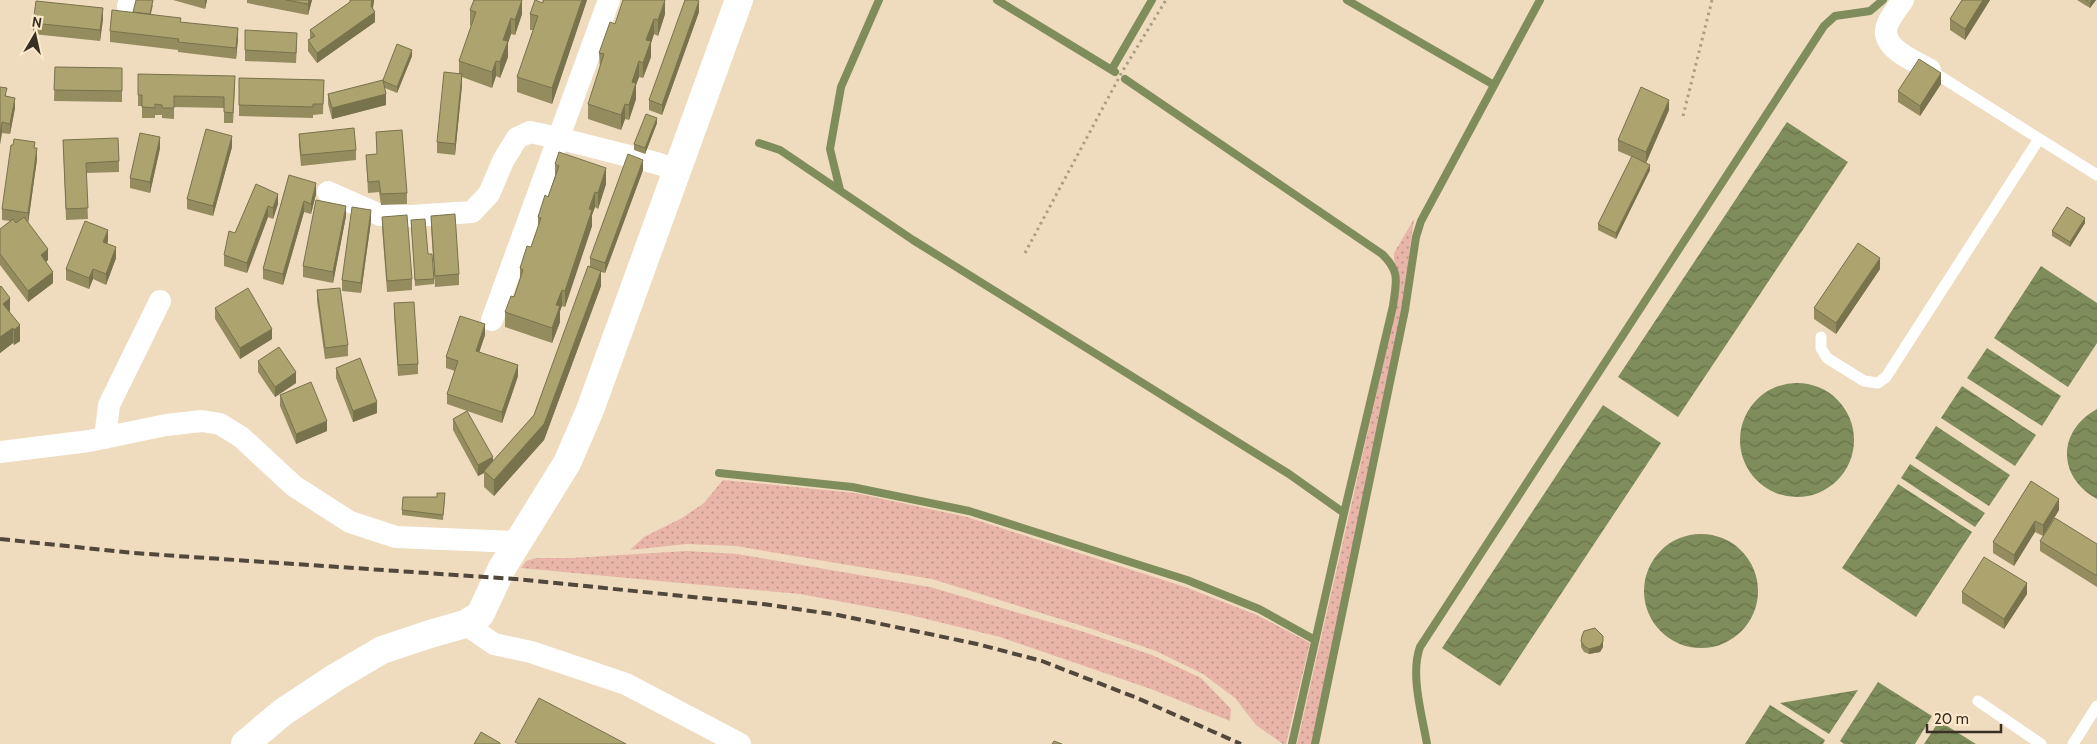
<svg xmlns="http://www.w3.org/2000/svg" width="2097" height="744" viewBox="0 0 2097 744" font-family="Cabin,sans-serif">
  <defs>
    <pattern id="grass-dots" width="8" height="8" patternUnits="userSpaceOnUse" patternTransform="scale(1.25)"><rect width="8" height="8" fill="#e8b5a8"/><path d="M2 2h.1M6 6h.1" fill="none" stroke="#bd9489" stroke-width="1.8" stroke-linecap="round"/></pattern>
    <pattern id="water-waves" width="16" height="10" patternUnits="userSpaceOnUse" patternTransform="scale(1.25)"><rect width="16" height="10" fill="#7f8c5b"/><path d="M0 5q4-4 8 0t8 0" fill="none" stroke="#69734b"/></pattern>
  </defs>
  <rect width="100%" height="100%" fill="#efdbbe"/>
  <!-- grass -->
  <path fill="url(#grass-dots)" d="M1414,219l-12,91 -90,434h-15l99,-436 3,-34 -5,-14v-7z
    M723,480l132,13 112,24 218,70 72,28 53,28 -24,101h-3l-27,-19 -21,-27 -32,-24 -47,-23 -70,-24 -154,-48 -196,-33 -49,-2 -57,6 14,-13 38,-19 22,-15z
    M687,551l50,3 193,33 154,45 68,23 49,23 30,31 -1,12 -79,-32 -151,-52 -98,-24 -102,-19 -279,-26 5,-7 10,-3h36z"/>
  <!-- water -->
  <path fill="url(#water-waves)" d="M1787,122l61,40 -170,255 -60,-40z
    M2041,266l56,37v40l-29,44 -74,-49z
    M1987,348l74,48 -19,30 -75,-48z
    M1740 440a57 57 0 1 1 114 0a57 57 0 1 1-114 0Z
    M1962,386l74,49 -21,31 -74,-48z
    M1603,405l58,38 -161,243 -58,-38z
    M2097,409v90c-40,-22 -40,-68 0,-90z
    M1936,426l74,49 -21,31 -74,-48z
    M1910,464l75,49 -10,14 -74,-49z
    M1898,484l74,48 -56,85 -74,-49z
    M1644 591a57 57 0 1 1 114 0a57 57 0 1 1-114 0Z
    M1878,682l54,34 -17,28h-71l-4,-3z
    M1858,690l-29,44 -49,-31z
    M1770,705l55,35 -2,4h-78z
    M1939,721l37,23h-52z"/>
  <g fill="none" stroke-linecap="round" stroke-linejoin="round">
    <!-- stream -->
    <path stroke="#7f8c5b" stroke-width="8" d="M997,0l118,72
      M1347,0l147,85
      M1112,69l40,-69
      M1125,79l257,175c19,18 14,28 11,52l-49,207 -52,231
      M759,143l21,7 133,90 376,234 55,39
      M840,190l-10,-41 11,-62 38,-87
      M719,473l133,14 117,24 218,69 72,29 56,31
      M1315,744l90,-434 11,-73 5,-16 119,-221
      M1427,744c-5,-29 -17,-70 -7,-97l404,-621 11,-10 35,-5 13,-11"/>
    <!-- path -->
    <path stroke="#ab9c85" stroke-width="3" stroke-dasharray="2.5 4" stroke-linecap="butt" d="M1683,116l29,-116
      M1025,253l97,-181 44,-72"/>
    <!-- lane -->
    <path stroke="#fff" stroke-width="11" d="M1930,70l167,105
      M1821,337v11l6,10 37,23 14,2 8,-6 153,-238
      M1978,701l63,43
      M2073,744l24,-38"/>
    <!-- street -->
    <path stroke="#fff" stroke-width="22" d="M1903,0c-5,7 -11,15 -15,23 -11,24 25,37 42,47
      M128,6l2,-6
      M328,192l52,23 31,1 61,-4 17,-18 14,-33 14,-23 13,-6 28,6 98,25 21,7
      M492,320l117,-320
      M105,438l4,-33 51,-104
      M0,452l89,-11 77,-16 36,-4 18,3 21,13 53,49 56,36 46,15 122,5
      M465,624l29,20 37,8 95,32 114,60"/>
    <!-- secondary -->
    <path stroke="#fff" stroke-width="28" d="M245,744l38,-32 53,-35 46,-27 48,-16 35,-10 15,-9 22,-47 65,-105 23,-53 149,-410"/>
    <!-- rail -->
    <path stroke="#51473a" stroke-width="4" stroke-dasharray="10 5" stroke-linecap="butt" d="M0,539l133,14 382,26 248,25 75,11 139,29 65,17 95,37 104,46"/>
  </g>
  <!-- wall -->
  <path fill="#948c5f" d="M173,0h34l-2,9z
    M247,0h65l-4,15 -61,-12z
    M350,0h24l-1,8 2,14 -58,41 -9,-12v-11l2,-1v-9l40,-28z
    M474,0h48v14l-7,21 -4,-1 -3,9v14l-8,21 -4,-2 -4,12 -30,-11v8l-7,70 -18,-2v-11l22,-68v-13l12,-35 -1,-1v-15z
    M587,0l-35,104 -35,-12v-15l16,-47h-3v-16l13,-11z
    M1962,0h28l-25,40 -15,-10v-11z
    M2077,0h19l-6,8z
    M153,5l-2,9 30,8 57,17 -2,20 -58,-7v-2l-68,-8v-11l23,-19z
    M699,12l-37,103 -13,-5v-10z
    M665,14l-7,22 -4,-2 -3,9v14l-8,21 -4,-1 -3,8v14l-7,21 -4,-1 -4,11 -33,-11v-15l12,-36 -1,-15 16,-29z
    M103,19l-3,22 -67,-7v-11z
    M297,44l-1,19 -51,-2v-11z
    M412,56l-15,37 -12,-5 1,17 -54,14 -4,-15v-10l55,-14z
    M55,67l67,1v34l-68,-1z
    M138,74l97,13 -2,36h-9v-15l-50,-1v12l-12,-1v-3h-7v3h-13v-12h-4z
    M239,78l85,2 -1,34 -10,1v3l-74,-2z
    M1941,84l-21,32 -22,-14v-11z
    M0,87l15,21 -5,26 -8,-1z
    M1669,110l-23,53 4,7 -34,69 -18,-9v-6l34,-67 -14,-6v-11z
    M657,123l-12,31 -11,-4v-6z
    M376,132l31,61v11l-26,1 -2,-13 -11,1 -2,-38 11,-1z
    M299,134l57,16v10l-55,6 -2,-21z
    M63,140l56,21v11l-33,1 2,46 -22,1z
    M232,147l-19,69 -26,-7v-10z
    M35,148l2,11 -9,64 20,37 -2,2 7,21 -25,19 -28,-37v-36l10,-8 -8,-1v-11z
    M160,148l-10,45 -20,-5v-10z
    M555,164l51,20 -8,25 -3,-2 -3,8v11l-27,81 -3,-1 -2,5v11l-8,21 -47,-16v-15l9,-15 6,-17v-12l11,-21 7,-19v-11l10,-20 7,-21z
    M643,170l-38,103 -4,-1v14l-57,154 -50,56 -10,-9v-14l-6,3 -25,-46v-11l40,42 41,-46 56,-148v-9z
    M289,175l27,19 -5,20 -7,-2 -21,73 -20,-6v-10z
    M256,184l22,20 -5,15 -5,-2 -21,56 -23,-7v-11l11,-22z
    M346,216l-13,67 -30,-6v-11z
    M431,216l28,58v11l-24,2 -4,-60z
    M382,217l30,62v11l-25,2 -5,-65z
    M411,220l17,34 6,25v5l-19,2z
    M371,221l-10,72 -19,-2v-11z
    M2085,223l-15,24 -18,-11v-5z
    M108,241l-1,3 9,14 -10,27 -13,-6 -4,10 -23,-9v-11z
    M1880,269l-44,65 -22,-15v-11z
    M0,287l10,26 10,28 -6,4 -1,-2 -13,10z
    M317,290l31,55v11l-23,3 -8,-58z
    M394,303l24,61v10l-20,2 -4,-62z
    M215,308l57,31 -32,20 -25,-40z
    M485,335l-6,17 39,24 -16,47 -55,-19v-10l8,-23 -9,-3v-11z
    M258,361l38,22 -21,14 -17,-25z
    M336,368l41,45 -24,9 -17,-44z
    M280,395l47,36 -31,13 -16,-38z
    M2031,481l28,29 -16,26 -8,-4 -21,34 -21,-13v-11z
    M437,497l8,2 -2,21 -41,-5v-5z
    M2040,541l57,3v43l-57,-36z
    M1962,592l65,2 -23,35 -42,-26z
    M1581,641l22,6 -3,5 -11,2 -5,-2 -3,-5z"/>
  <!-- shaded-wall -->
  <path fill="#78724d" d="M205,0h2l-2,9z
    M309,0h3l-4,15v-11z
    M372,0h2l-2,14 3,-2v10l-58,41v-10l54,-47z
    M518,0h4v14l-7,21v-15z
    M582,0h5l-35,104v-16z
    M665,0v14l-7,22v-16z
    M1983,0h7l-25,40v-11z
    M2092,0h4l-6,8v-5z
    M699,1v11l-37,103v-10z
    M103,8v11l-3,22v-11z
    M511,18v16l-3,9v14l-8,21v-16l3,-22z
    M654,19v15l-3,9v14l-8,21v-15l3,-23z
    M238,28v11l-2,20v-11z
    M412,50v6l-15,37v-6z
    M496,61v15l-4,12v-16z
    M639,61v16l-3,8v14l-7,21v-15l3,-23z
    M1941,73v11l-21,32v-10z
    M462,74v11l-7,70v-11z
    M386,94v11l-54,14v-11z
    M15,98v10l-5,26v-10z
    M1669,100v10l-23,53v-11z
    M625,104v15l-4,11v-15z
    M657,118v5l-12,31v-6z
    M2,122v11l-2,12v-11z
    M232,136v11l-19,69v-10z
    M160,137v11l-10,45v-11z
    M37,148v11l-9,65v-11z
    M643,160v10l-38,103v-10z
    M1650,165v5l-34,69v-6z
    M606,168v16l-8,25v-16z
    M316,183v11l-5,20v-10z
    M595,192v15l-3,8v11l-27,81v-16z
    M278,194v10l-5,15v-11z
    M304,201v11l-21,73v-11z
    M268,206v11l-21,56v-10z
    M346,206v10l-13,67v-11z
    M371,210v11l-10,72v-10z
    M2085,218v5l-15,24v-5z
    M108,230v11l-5,12v-11z
    M116,247v11l-10,27v-11z
    M48,249v11l-7,6v-11z
    M1880,258v11l-44,65v-11z
    M93,269v10l-4,10v-11z
    M601,271v15l-57,154 -50,56v-16l50,-56z
    M53,272v11l-25,19v-11z
    M562,290v16l-2,5v11l-8,21v-15l4,-23z
    M10,298v16l-7,-10z
    M485,324v11l-9,27v-11z
    M20,325v16l-6,4v-15z
    M13,328v15l-13,10v-16z
    M272,329v10l-32,20v-11z
    M518,365v11l-16,47v-11z
    M296,372v11l-21,14v-10z
    M377,402v11l-24,9v-11z
    M327,421v10l-31,13v-10z
    M493,457v11l-9,3v2l-6,3v-11z
    M2059,499v11l-16,26v-11z
    M2035,521v11l-21,34v-11z
    M2027,583v11l-23,35v-10z
    M1603,641v6l-3,5 -11,2v-5z"/>
  <!-- building -->
  <path fill="#aca36e" stroke="#78724d" d="M136,0h17l-3,14 -17,-2z
    M286,0h23l-1,4z
    M350,0h22l-1,6 4,6 -58,41 -9,-13 7,-4 -5,-6 40,-28z
    M474,0h48l-7,20 -4,-2 -8,22 5,1 -8,21 -4,-1 -4,11 -33,-11 17,-49 -6,-2z
    M535,0l8,3v-3h39l-30,88 -35,-11 21,-61 -8,-2z
    M623,0h42l-7,20 -4,-1 -8,21 5,1 -8,22 -4,-2 -7,21 4,1 -7,22 -4,-1 -4,11 -33,-11 16,-50 -5,-1 11,-31 5,2z
    M685,0h11l3,1 -37,104 -13,-5z
    M1962,0h21l-18,29 -15,-10z
    M2086,0h6l-2,3z
    M36,1l67,7 -3,22 -67,-7z
    M112,10l69,8 -1,4 58,6 -2,20 -58,-6 1,-3 -69,-8z
    M245,30l52,3 -1,20 -51,-3z
    M397,44l15,6 -15,37 -14,-6v-1z
    M1919,59l22,14 -21,33 -22,-15z
    M55,67l67,1v23l-68,-1z
    M444,72l18,2 -7,70 -18,-2z
    M138,74l97,2 -2,37 -9,-1v-15l-50,-1v12h-12v-3l-7,-1v4l-13,-1v-12h-4z
    M239,78l85,2 -1,24h-10v3l-74,-2z
    M383,80l3,14 -54,14 -4,-14z
    M0,87l7,1 -2,8 10,2 -5,26 -8,-2 -2,12z
    M1641,87l28,13 -23,52 -28,-12z
    M646,114l11,4 -12,30 -11,-4z
    M354,128l2,22 -55,5 -2,-21z
    M206,129l26,7 -19,70 -26,-7z
    M402,130l5,63 -26,1 -2,-13 -11,1 -2,-27 11,-1 -1,-22z
    M140,133l20,4 -10,45 -20,-4z
    M118,138l1,23 -33,2 2,45 -22,1 -3,-69z
    M14,139l21,3 -1,6h3l-9,65 -26,-4 9,-64h2z
    M559,152l47,16 -8,25 -3,-1 -6,17 3,1 -27,81 -3,-1 -6,15 4,1 -8,22 -47,-16 6,-16 3,1 9,-27 -3,-2 7,-22 4,1 10,-29 -3,-1 7,-22 3,2 11,-31 -4,-2z
    M628,154l15,6 -38,103 -15,-5z
    M1632,156l18,9 -34,68 -18,-9z
    M289,175l27,8 -5,21 -7,-3 -21,73 -20,-5z
    M256,184l22,10 -5,14 -5,-2 -21,57 -23,-8 5,-24 6,2z
    M316,200l30,6 -13,66 -30,-6z
    M352,207l19,3 -10,73 -19,-3z
    M2067,207l18,11 -15,24 -18,-11z
    M455,214l4,60 -24,2 -4,-60z
    M407,215l5,64 -25,2 -5,-64z
    M24,217l24,32 -7,6 12,17 -25,19 -28,-37v-25l13,-10 3,4z
    M425,219l3,35h4l2,25 -19,1 -4,-60z
    M85,221l23,9 -5,12 13,5 -10,27 -13,-5 -4,9 -23,-9z
    M1858,243l22,15 -44,65 -22,-15z
    M588,266l13,5 -57,153 -50,56 -10,-9 50,-56z
    M1,286l9,12 -7,6 17,21 -6,5 -1,-2 -13,9v-50z
    M248,288l24,41 -32,19 -25,-40z
    M340,288l8,57 -23,3 -8,-58z
    M414,302l4,62 -20,1 -4,-62z
    M460,316l25,8 -9,27 42,14 -16,47 -55,-18 11,-33 -12,-4z
    M279,347l17,25 -21,15 -17,-26z
    M360,358l17,44 -24,9 -17,-43z
    M311,382l16,39 -31,13 -16,-39z
    M467,411l26,46 -15,8 -25,-46z
    M2031,481l28,18 -16,26 -8,-4 -21,34 -21,-13z
    M437,493h8l-2,22 -41,-5 1,-13h34z
    M2055,518l42,26v32l-57,-35z
    M1984,557l43,26 -23,36 -42,-27z
    M1595,628l8,8v5l-3,5 -11,3 -5,-3 -3,-5 1,-5 2,-5z
    M539,698l87,46h-107l-4,-2z
    M481,732l19,11v1h-26z
    M1054,741l8,3h-10z"/>
  <!-- north arrow -->
  <g transform="translate(35 35) rotate(9)" stroke="#fde9cb" stroke-width="4" paint-order="stroke">
  <path d="M0-4L9 19L0 12L-9 19Z" fill="#383025"/>
  <text y="-8" font-size="14" font-weight="bold" text-anchor="middle" fill="#383025">N</text>
  </g>
  <!-- scale -->
  <path d="M1927 724v8h74v-8" fill="none" stroke="#383025" stroke-width="2.5"/>
  <text x="1934" y="724" font-size="15" fill="#383025" stroke="#fde9cb" stroke-width="4" paint-order="stroke">20 m</text>
</svg>
